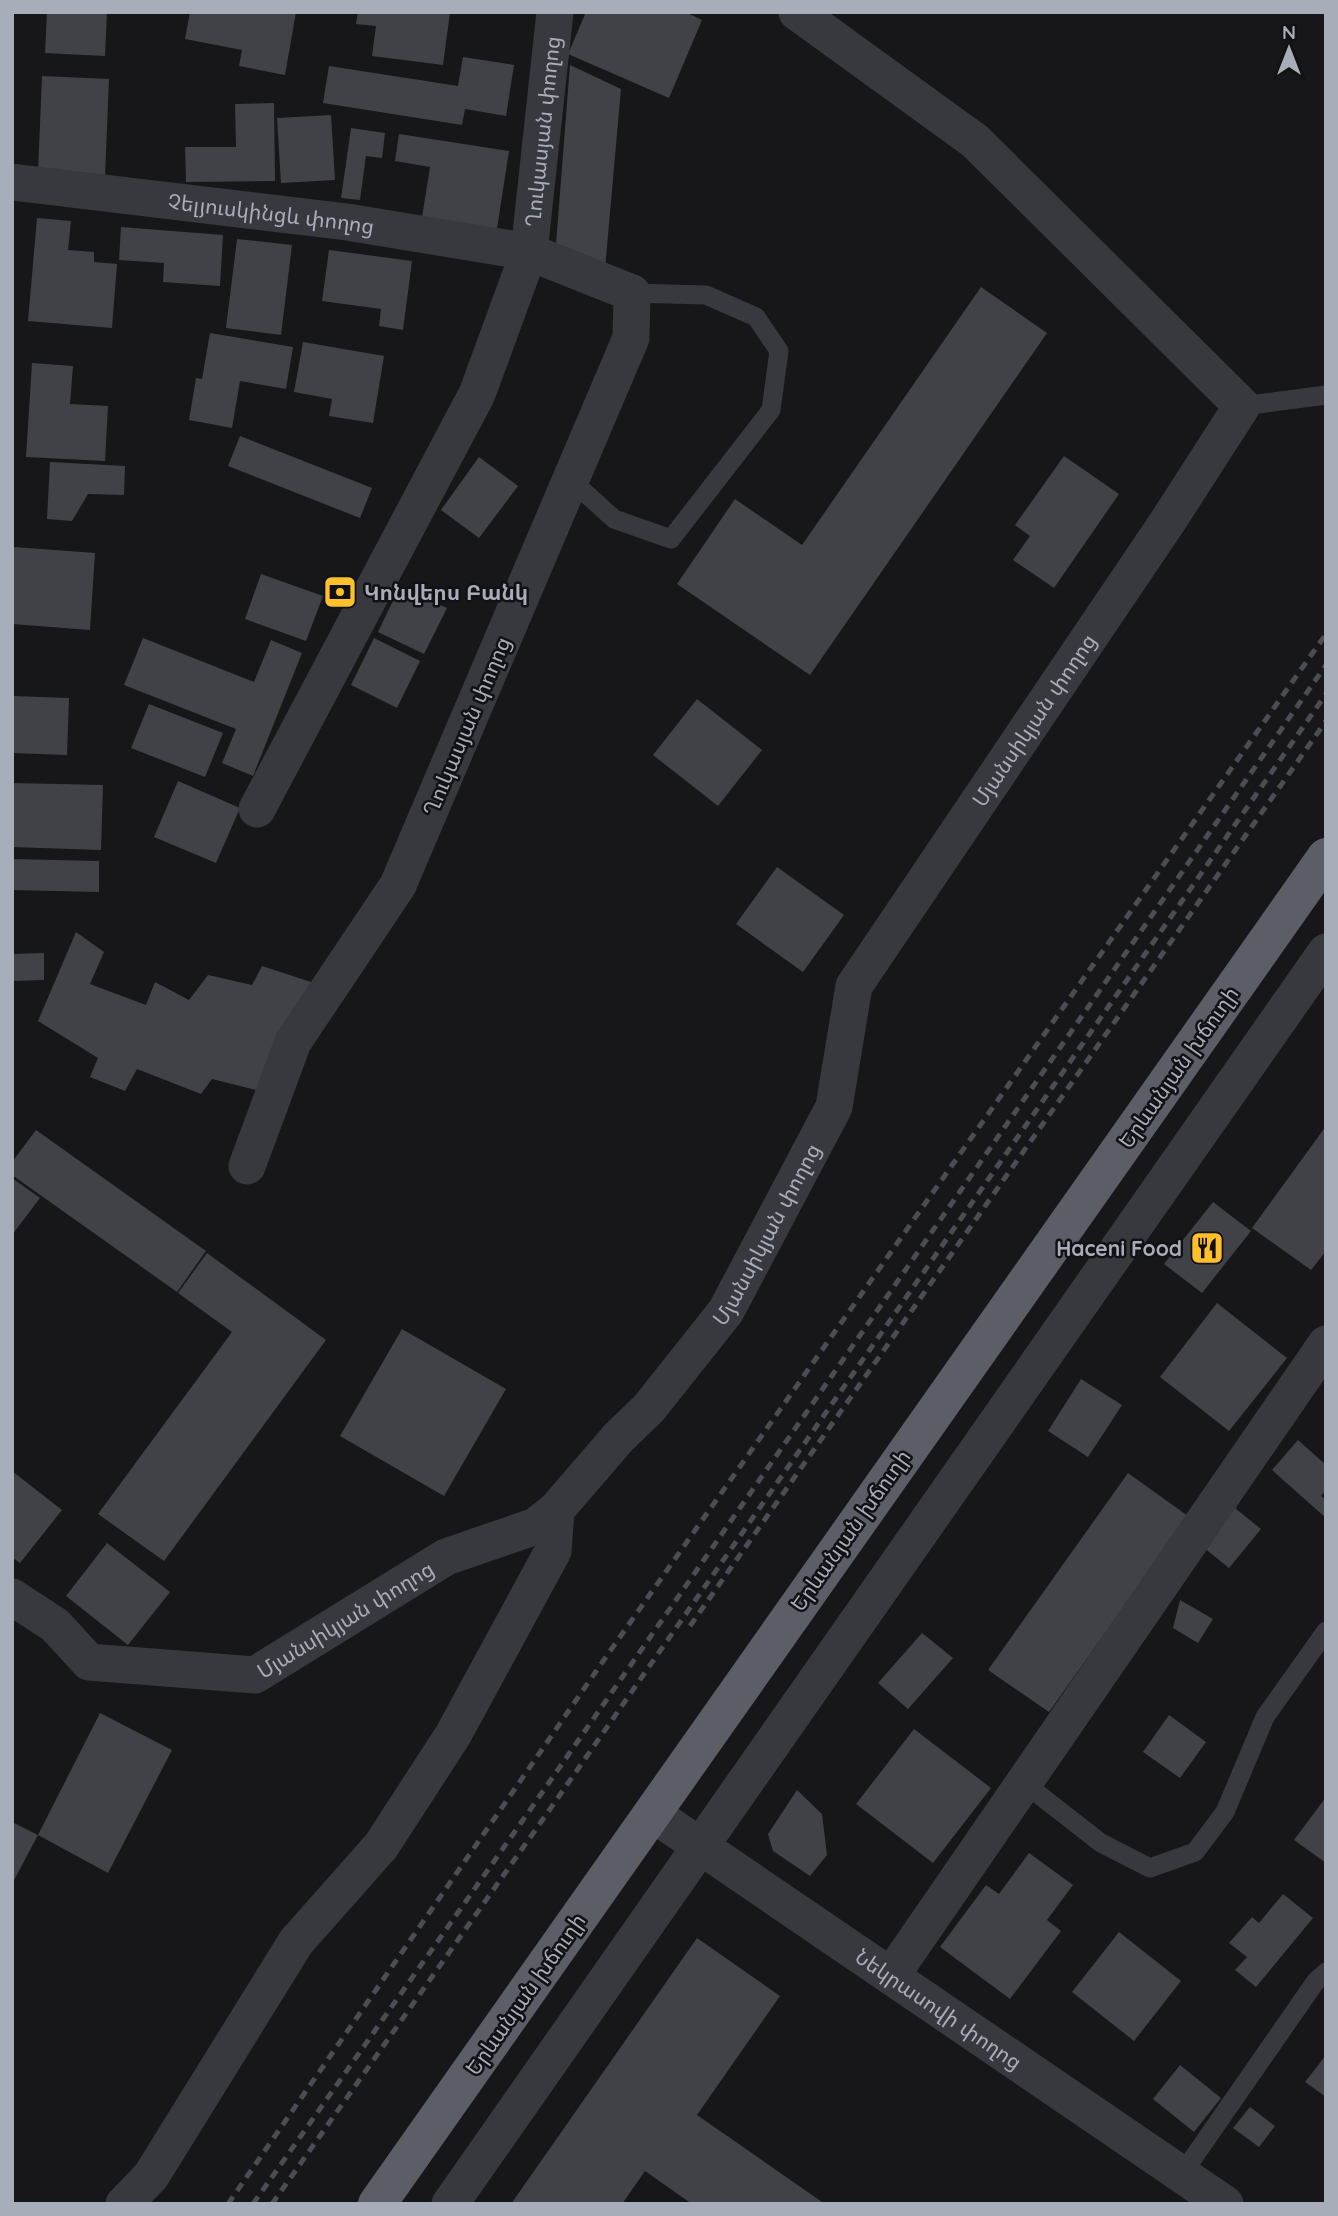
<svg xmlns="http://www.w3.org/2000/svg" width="1338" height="2216" viewBox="0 0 1338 2216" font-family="Quicksand,'Noto Sans Armenian',sans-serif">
  <rect width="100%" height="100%" fill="#171719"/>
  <!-- building -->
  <path fill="#414247" d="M47,12h60l-2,44 -60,-3z
    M190,12h106l-11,63 -46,-9 3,-16 -57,-11z
    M358,12h92l-7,53 -71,-9 4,-30 -20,-2z
    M586,12h99l17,8 -33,78 -101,-44z
    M463,57l51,8 -8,51 -41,-7 -3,16 -139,-22 6,-37 129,20z
    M570,65l51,24 -16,180 -49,-25z
    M42,76l67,3 -4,97 -67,-4z
    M274,103l1,78 -89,1 -1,-35h51l-1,-43z
    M331,115l4,65 -54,3 -4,-65z
    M351,128l34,5 -3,25 -16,-2 -6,44 -19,-2z
    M399,134l110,17 -13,84 -75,-11 9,-57 -35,-6z
    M37,218l34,3 -3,29 26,2v10l23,2 -5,64 -84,-7z
    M121,227l102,8 -3,51 -57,-4 1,-19 -45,-3z
    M237,239l55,6 -11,90 -55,-7z
    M329,250l83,11 -9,69 -24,-4 2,-17 -59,-8z
    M981,287l66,46 -237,342 -133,-91 58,-85 67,46z
    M210,333l83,14 -7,42 -46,-8 -8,47 -43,-8 7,-42 6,1z
    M303,342l81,14 -11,67 -44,-7 3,-17 -38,-7z
    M32,363l41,3 -3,38 38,2 -3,55 -79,-4z
    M240,436l132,52 -12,30 -132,-52z
    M1064,456l55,38 -65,94 -41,-28 17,-24 -15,-11z
    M479,457l39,29 -39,52 -38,-28z
    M50,462l75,4 -1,29 -36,-1 -16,27 -25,-2z
    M14,547l81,6 -5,77 -78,-6z
    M261,574l62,22 -17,45 -61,-22z
    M400,586l47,22 -23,46 -46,-22z
    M143,638l111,44 17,-42 31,13 -49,123 -31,-13 14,-34 -112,-44z
    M374,638l46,23 -23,47 -46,-23z
    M12,696l57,2 -2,57 -55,-2z
    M697,699l65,51 -44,56 -65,-51z
    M149,704l74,29 -18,44 -74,-29z
    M178,781l62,27 -24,55 -62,-26z
    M12,783l91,2 -2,65 -89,-3z
    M12,859l87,2v31l-87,-2z
    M777,867l67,48 -41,57 -67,-48z
    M76,932l28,20 -14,32 56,21 9,-23 34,18 19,-25 44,10 10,-19 55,18 -57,107 -48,-12 -11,15 -64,-25 -12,22 -35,-14 8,-19 -60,-37z
    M44,953v27l-32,1v-27z
    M1326,1126v125l-15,19 -59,-42z
    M36,1130l170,121 -29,41 -165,-117v-13z
    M12,1178l28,20 -28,37z
    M1213,1202l38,29 -49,62 -38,-29z
    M207,1253l119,87 -162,221 -66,-47 134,-182 -54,-39z
    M1217,1303l70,55 -58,73 -69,-54z
    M402,1329l104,60 -62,107 -104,-60z
    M1081,1379l41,26 -34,52 -40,-26z
    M1298,1440l28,25v25l-5,6 5,4v18l-54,-48z
    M12,1471l50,39 -42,53 -8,-6z
    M1128,1473l60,43 -139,196 -61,-42z
    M1237,1504l-1,5 25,20 -32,39 -26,-21z
    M107,1543l63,49 -42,53 -62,-49z
    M1180,1600l33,19 -15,24 -25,-15z
    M922,1633l31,25 -45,51 -30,-26z
    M100,1713l72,37 -64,123 -70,-38z
    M1169,1715l37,27 -26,36 -37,-26z
    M914,1729l77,59 -58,75 -77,-59z
    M797,1790l25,24 5,41 -17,21 -37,-25 -5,-17z
    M1326,1797v66l-32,-23z
    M12,1822l26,13 -26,49z
    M1029,1853l44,32 -26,35 14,11 -51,68 -70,-52 46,-62 13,9z
    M1283,1894l30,24 -57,69 -21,-17 12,-13 -18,-14 23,-26 7,6z
    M1119,1932l62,49 -47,60 -62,-49z
    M697,1938l83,58 -83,119 128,89h-133l-47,-33 -23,33h-111z
    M1326,2055v42l-21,-15z
    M1180,2065l41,33 -27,34 -41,-33z
    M1250,2107l25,19 -16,21 -26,-19z"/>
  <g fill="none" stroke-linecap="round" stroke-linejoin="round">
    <!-- service -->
    <path stroke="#38393f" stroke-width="19" d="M1242,406l84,-11
      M571,480l43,39 57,20 100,-129 8,-59 -23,-34 -50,-22 -74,-2
      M1024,1783l77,60 49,25 45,-16 30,-40 40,-95 61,-86
      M1182,2174l134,-193 10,-9"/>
    <!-- minor -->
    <g stroke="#38393f" stroke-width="37">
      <path id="s1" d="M12,182l335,40 182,30 103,41 -1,45 -233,547 -105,157 -46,124"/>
      <path id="s2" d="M257,809l220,-415 52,-142 26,-240"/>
      <path id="s3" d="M12,1597l43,28 34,37 166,13 191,-118 90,-31 20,-16 62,-72 31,-30 77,-97 108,-204 20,-121 314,-465 74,-115 -267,-265 -178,-129"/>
      <path id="s4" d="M653,1814l572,390"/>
      <path d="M891,1976l435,-632"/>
      <path d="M124,2204l27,-28 145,-234 85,-96 72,-111 100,-184 3,-41"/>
      <path d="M450,2204l876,-1252"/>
    </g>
    <!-- trunk -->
    <path stroke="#5c5e67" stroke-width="38" d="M377,2204l949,-1347"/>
    <!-- rail -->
    <path stroke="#4b4d54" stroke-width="5" stroke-dasharray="9 7" stroke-linecap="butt" d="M690,1626l636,-905
      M228,2204l380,-550 718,-1020
      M253,2204l270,-384 803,-1155
      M272,2204l269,-382 785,-1128"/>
  </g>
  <!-- icons -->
  <defs>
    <symbol id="bank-square" viewBox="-11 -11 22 22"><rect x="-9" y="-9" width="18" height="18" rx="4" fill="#ffc02a" stroke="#121215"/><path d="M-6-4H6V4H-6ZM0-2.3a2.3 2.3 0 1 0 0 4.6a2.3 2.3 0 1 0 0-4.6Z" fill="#111"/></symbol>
    <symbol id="restaurant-square" viewBox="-11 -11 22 22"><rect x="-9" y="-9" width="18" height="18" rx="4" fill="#ffc02a" stroke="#121215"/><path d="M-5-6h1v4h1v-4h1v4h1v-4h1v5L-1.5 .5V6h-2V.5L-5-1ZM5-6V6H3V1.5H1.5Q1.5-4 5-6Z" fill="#111"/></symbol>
  </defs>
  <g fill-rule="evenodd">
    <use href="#bank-square" x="321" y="573" width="38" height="38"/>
    <use href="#restaurant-square" x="1188" y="1229" width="38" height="38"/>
  </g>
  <g text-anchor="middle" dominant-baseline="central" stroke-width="5" stroke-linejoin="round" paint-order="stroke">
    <!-- street labels -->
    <g font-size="21" fill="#a8adba" stroke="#121215">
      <text stroke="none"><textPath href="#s2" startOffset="742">Ղուկասյան փողոց</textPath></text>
      <text stroke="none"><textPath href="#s1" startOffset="261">Չելյուսկինցև փողոց</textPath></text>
      <text stroke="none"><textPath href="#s3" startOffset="1550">Մյանսիկյան փողոց</textPath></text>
      <text transform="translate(466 726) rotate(-67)">Ղուկասյան փողոց</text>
      <text transform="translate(1178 1067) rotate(-55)">Երևանյան խճուղի</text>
      <text stroke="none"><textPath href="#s3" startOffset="962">Մյանսիկյան փողոց</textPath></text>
      <text transform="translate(850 1530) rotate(-55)">Երևանյան խճուղի</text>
      <text stroke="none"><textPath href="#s3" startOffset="374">Մյանսիկյան փողոց</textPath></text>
      <text transform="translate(525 1994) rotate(-55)">Երևանյան խճուղի</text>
      <text stroke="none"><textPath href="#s4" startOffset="346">Նեկրասովի փողոց</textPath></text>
    </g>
    <!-- poi labels -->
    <g font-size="21" font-weight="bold" fill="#a8adba" stroke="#121215" text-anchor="start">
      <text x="364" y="592">Կոնվերս Բանկ</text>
      <text x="1182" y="1248" text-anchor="end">Haceni Food</text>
    </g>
  </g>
  <!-- border -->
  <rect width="1338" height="2216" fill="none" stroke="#a8adba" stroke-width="28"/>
  <!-- north arrow -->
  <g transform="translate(1289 49)" stroke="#121215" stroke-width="5" paint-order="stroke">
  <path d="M0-5L12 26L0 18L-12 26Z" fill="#a8adba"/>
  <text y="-10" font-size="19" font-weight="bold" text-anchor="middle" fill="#a8adba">N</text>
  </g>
</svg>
